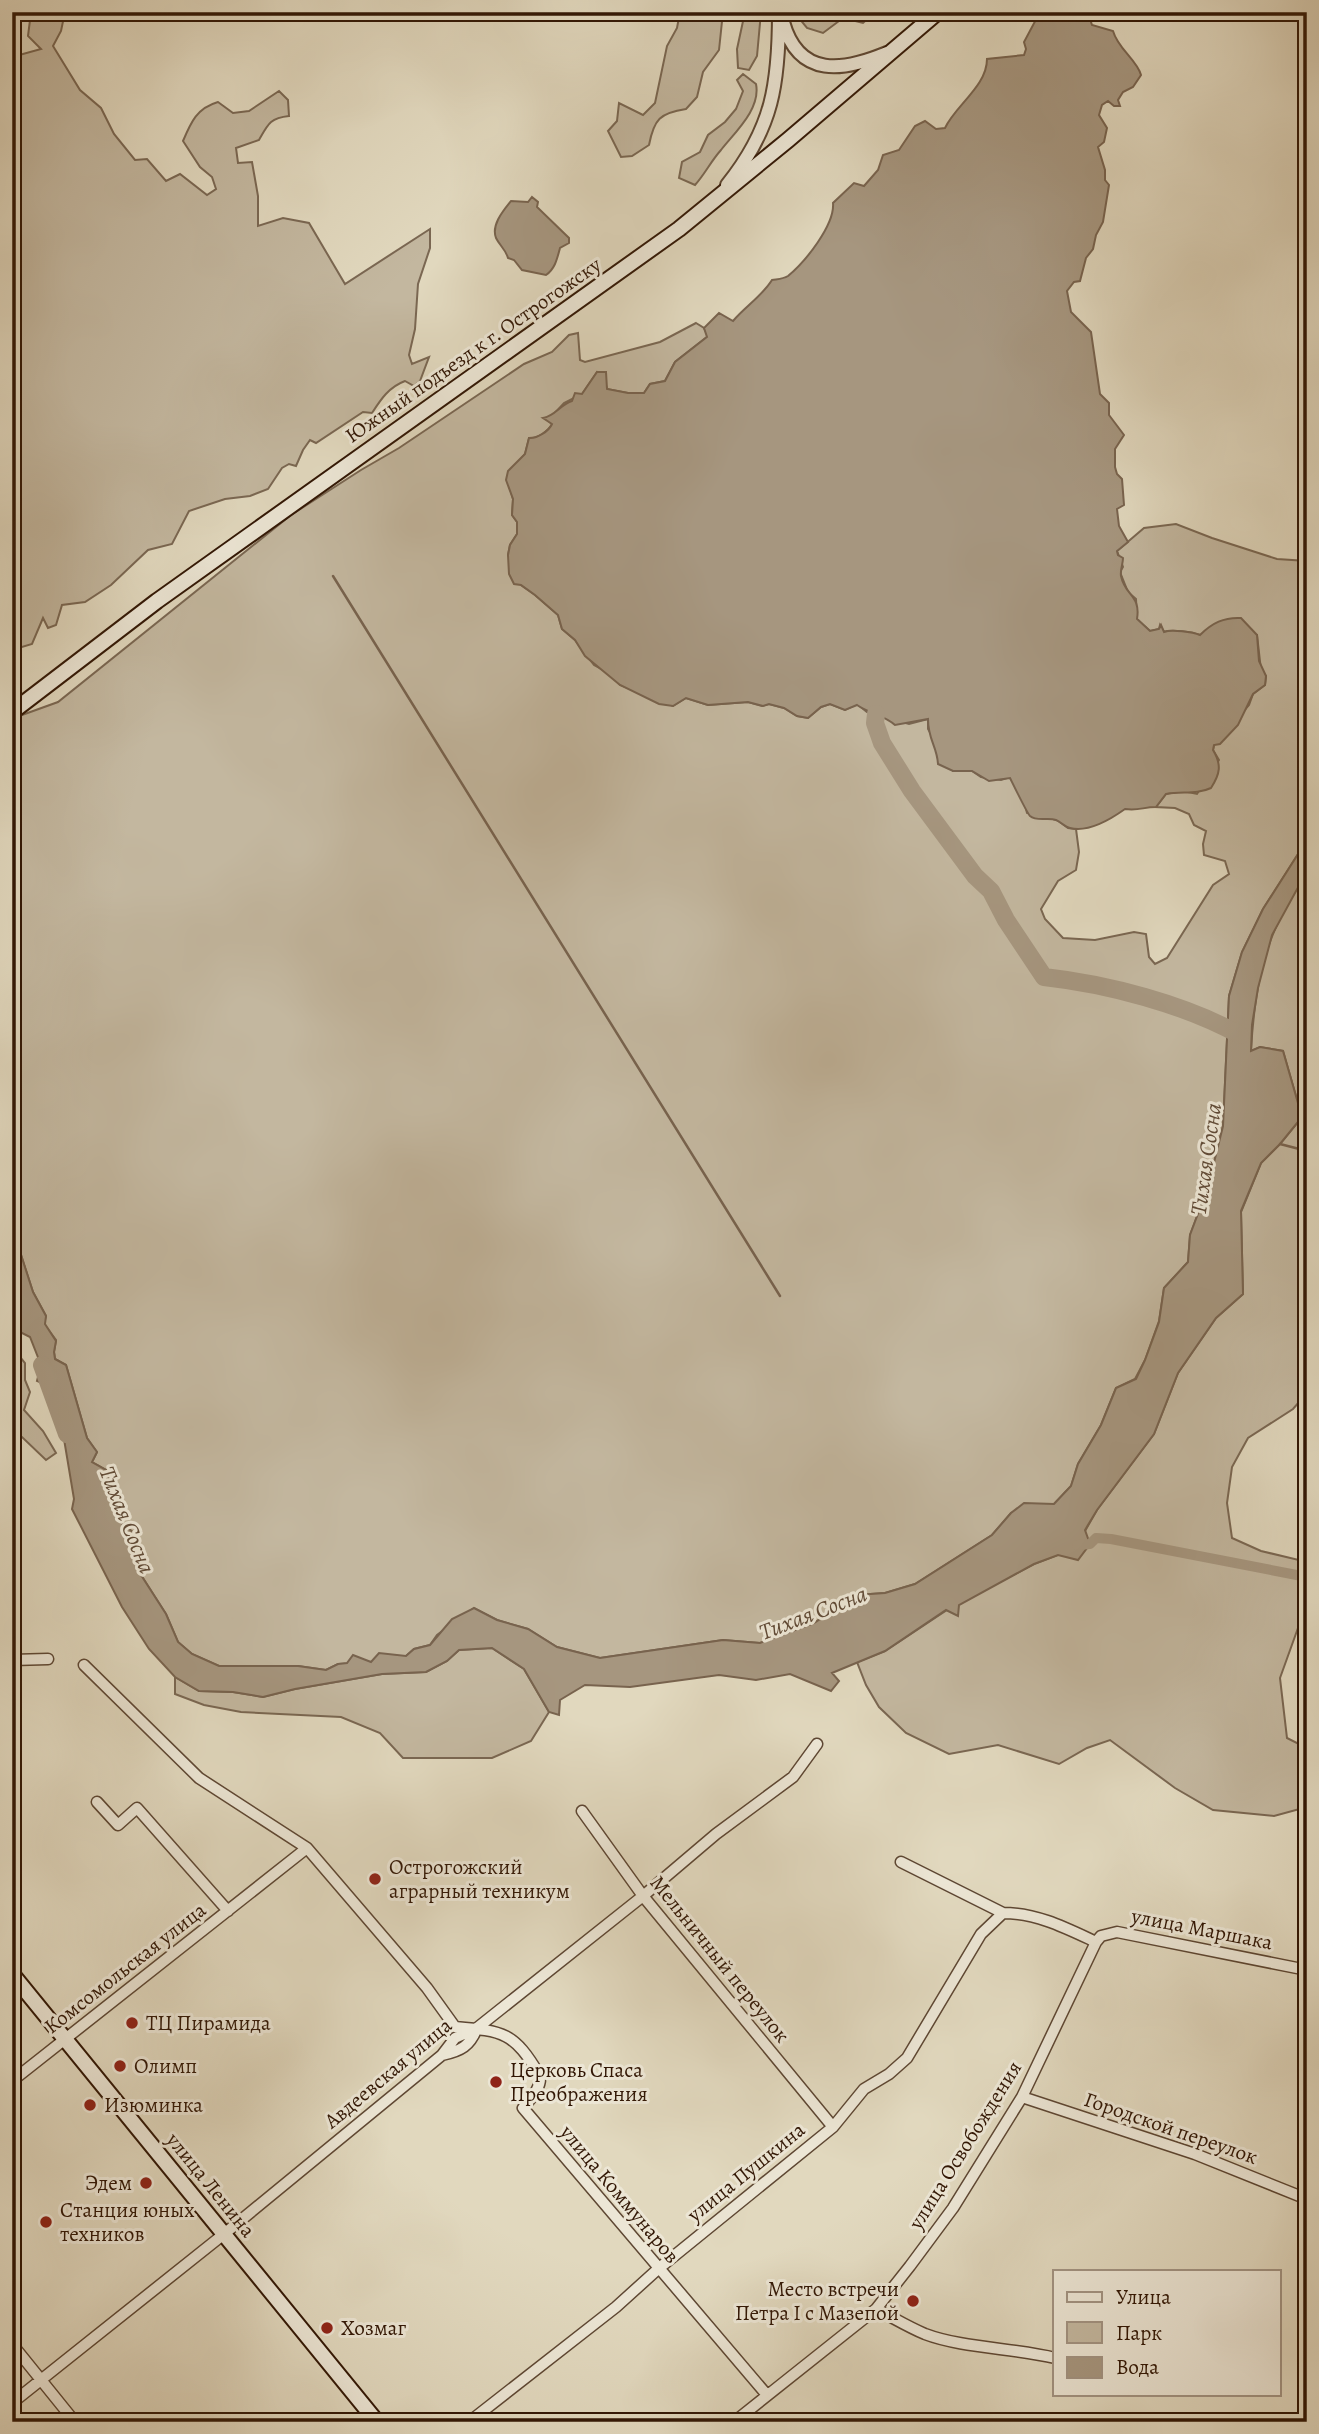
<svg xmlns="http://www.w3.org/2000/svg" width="1319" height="2434" viewBox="0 0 1319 2434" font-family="Alegreya,serif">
  <rect width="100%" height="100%" fill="#e1d8be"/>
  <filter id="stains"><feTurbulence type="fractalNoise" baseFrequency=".00286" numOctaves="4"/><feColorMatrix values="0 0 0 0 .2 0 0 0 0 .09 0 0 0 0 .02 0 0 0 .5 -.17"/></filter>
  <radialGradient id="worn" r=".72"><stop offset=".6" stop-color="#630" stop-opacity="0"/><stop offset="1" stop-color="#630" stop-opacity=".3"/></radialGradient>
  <!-- green -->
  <path fill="#c3b79f" stroke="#7a6752" stroke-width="2" d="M27,12h38l-4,19 -8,15 27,44 21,18 13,26 21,26 12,-1 19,22 14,-7 27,21 9,-6 -4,-12 -12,-10 -17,-26c8,-19 14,-33 35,-39l15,11 16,-2 30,-20 9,9 1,16c-19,2 -21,8 -30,24l-23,8 2,15 14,-1 6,34v30l25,-8 26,5 36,61 85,-55v19l-12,36 -3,45 -6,26 3,9 17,-7 -9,24 -6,5 -9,-5c-16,6 -24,18 -33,32l-9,-1 -47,31 -6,-3 -7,10 -7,16 -7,-2 -7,4 -14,21 -18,7 -25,3 -36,12 -17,33 -24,6 -37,35 -26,17 -23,3 -6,20 -8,3 -5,-10 -11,26 -20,6v-593l29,-8 -13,-13 2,-16z
    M680,12h43l-4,38 -16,22 -6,25 -11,12c-26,4 -32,10 -37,36l-17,11 -11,1 -13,-26 9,-10 2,-18 24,12 12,-12 12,-57 10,-18z
    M745,12h16l-4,44 -8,14 -11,-2 -1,-19z
    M794,12h81l-12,11 -20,-5 -20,15 -16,-5z
    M743,74l13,10c5,25 -21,48 -35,66 -10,11 -16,24 -26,35l-16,-7 3,-16 18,-10 8,-17 17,-13 11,-13 7,-18 -6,-11z
    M696,323l8,5 4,8 -33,26 -10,19 -15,3 -6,9h-16l-21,-4 -2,-8 -8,-9 -15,22 -18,9 -13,14 -6,1 7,6c-4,8 -15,14 -23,14l-4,16 -5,6 -11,25 4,14 -1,16 5,7v12l-7,11 -2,10 13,30 14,10 23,20 4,14 13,11 19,25 13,7 13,13 53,21 13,-8 22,7 40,-3 14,4 7,-2 15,4 13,8 11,2 13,-11 9,-3 15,6 12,-6 10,8 42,12 19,-5v10l25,42h19l9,6 20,3 9,-3 14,24 3,12 30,7 11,8 8,1 3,23 -3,18 -18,11 -17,28 4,10 18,19 32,2 39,-8 12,2 3,23 6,7 12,-6 46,-73 16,-11 -4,-13 -21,-6 -1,-11 3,-13 -12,-6 -5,-11 -14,-6 -19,-1 10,-13 17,-3 14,3 22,-34 -6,-10 1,-5 35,-40 4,-11 12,-9 1,-9 -5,-6 -4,-35h-57c-7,-3 -29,-6 -36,-3l-4,-7 -1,4 -9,2 -13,-12 -1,-20 -8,-7 -8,-20 3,-5 -6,-16 27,-23 32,-4 36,14 65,21 30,2v279l-44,69 -21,43 -13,44 -6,130 -15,61 -18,48 -2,27 -24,26 -5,33 -14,39 -10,19 -19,9 -15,37 -23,39 -7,22 -17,18 -43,9 -19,22 -77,49 -30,9 -29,2 -42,28 -54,20 -37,-3 -123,18 -43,-11 -29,-18 -31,-9 -23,-12 -37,27 -7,10 -16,4 -8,7 -35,7 -33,1 -12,6 -28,-4h-79l-27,-12 -14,-12 -12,-28 -25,-39 -10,-22 3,-20 -13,-10c-1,-19 -10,-34 -15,-53l-14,-8 5,-10 -10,-14 -21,-73 -11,-6 -1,-7 2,-12 -12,-16 2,-8 -13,-24 -21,-65v-525l10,13 36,-13 233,-187 70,-45 38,-22 125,-84 28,-12 17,-17 9,-2 2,27 5,2 75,-20z
    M1307,871v522l-14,16 -45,29 -16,29 -5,36 5,35 29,13 38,9 8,43 -27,75 7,60 20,10v59l-33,9 -61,-6 -38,-22 -65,-48 -23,8 -28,16 -61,-19 -49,9 -43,-21 -27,-26 -13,-22 -9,-23 28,-11 62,-41 87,-46 24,-9 27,-24 12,-21 57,-76 24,-61 38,-55 27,-24 -2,-82 20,-49 19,-19 22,-27 -19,-66 -23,-4 -9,4c2,-38 7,-81 22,-117 9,-22 22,-43 34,-63z
    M12,1347l13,16v17l5,12 -6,18 19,21 13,22 -10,7 -24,-23 -10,-5z
    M492,1648l32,21 25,43 -18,29 -39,17h-89l-23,-25 -39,-16 -100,-5 -37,-7 -29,-11v-17l24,14 34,1 30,5 32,-8 87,-15 44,-2 21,-11 12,-11z"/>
  <!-- water -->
  <path fill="#a6967f" stroke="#78634e" stroke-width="2" d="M1040,12h26l10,8 14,-1 2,6 21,6c5,18 24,29 28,44l-8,12 -10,5 -5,8 2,6h-6l-6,-5 -6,4 -3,10 8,13 -3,14 -6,5 7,23v10l4,5 -6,37 -7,13 -3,14 -7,9 -6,23 -6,1 -7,9 4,21 20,20 9,62 9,9v12l15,20 -9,14v18l2,7 5,5 2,26 -7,4 2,17 9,16 -11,9 1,4 5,3c0,6 -3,12 -2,18 4,20 20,19 16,43l13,12 9,-2 2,-4 3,7c7,-3 29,0 36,3 12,-12 24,-18 41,-17l16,17 2,26 7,15 -1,9 -12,9 -15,31 -18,19 -6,1 -1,5c9,15 7,24 -2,38 -15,7 -28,3 -45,6l-10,13c-13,0 -17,4 -31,2 -14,10 -36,24 -55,19 -5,-1 -9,-6 -14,-8 -8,-3 -19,2 -26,-4 -3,-3 -17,-32 -20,-38l-21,3 -17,-10h-19l-15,-7c-1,-18 -10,-24 -10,-45l-33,6c-11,-10 -25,-11 -38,-20l-12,5 -15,-6 -9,3 -13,11 -11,-2 -13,-8 -15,-4 -6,2 -15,-4 -40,3 -22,-7 -13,8 -14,-2 -39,-19 -35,-29 -10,-16 -13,-11 -4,-14 -23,-20 -14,-10 -7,-1 -5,-10 -1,-19 2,-10 7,-11v-12l-5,-7 1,-16 -7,-19 2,-9 17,-17 4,-16c8,1 20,-7 23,-14l-9,-6c12,-2 18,-14 29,-17l3,-8 7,1 15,-22h9l1,17 21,4h16l6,-9 15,-3 10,-19 32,-25 -3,-9 15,-15 14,8c13,-15 29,-25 39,-41 6,-1 11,-1 16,-4 17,-14 47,-51 45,-73l21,-20 10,3 14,-16 5,-15 16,-5 16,-24 10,-5 11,8 9,-1c11,-23 42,-42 42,-69l37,-4 2,-6 -2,-7z
    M532,197l6,5 -1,5 32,31v5l-9,5c-3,11 -5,21 -14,27l-24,-5 -8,-10 -6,-2c-2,-8 -8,-12 -12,-20 -5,-13 7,-27 15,-37l17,1z
    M1307,840v31l-35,64 -14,53 -6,37 -1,26 9,-4 23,4 19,66 -22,27 -19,19 -20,48 2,83 -27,24 -38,55 -24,61 -57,76 -12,20 5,14 -12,16 -20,-5 -24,9 -75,41 -1,11 -12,-6 -61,41 -53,22 7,8 -8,10 -41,-17 -34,6 -37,-5 -89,12 -45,-2 -25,15 -1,15 -10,-3 -25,-43 -32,-21 -33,2 -12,11 -21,11 -44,2 -87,15 -32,8 -30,-5 -34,-1 -24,-14 -26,-28 -27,-42 -50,-98 2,-10 -15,-90 -10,-23 -12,-5 4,-16 -11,-28 -18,-9 2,-19 -2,-6v-76l21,65 13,24 -1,8 11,17 -2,11 1,7 11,6 21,73 10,14 -5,10 14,8c5,19 14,34 15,53l13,10 -3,20 10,22 25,39 12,28 14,12 27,12h79l28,4 12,-6 9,-1 6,-8 18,7 8,-9 27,3 8,-7 16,-4 22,-26 22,-11 23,12 31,9 29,18 43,11 123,-18 37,3 54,-20 42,-28 29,-2 30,-9 77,-49 19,-22 13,-10 30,1 17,-18 7,-22 23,-39 15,-37 20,-9 9,-19 14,-38 5,-34 24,-26 2,-27 18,-48 15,-61 6,-130 13,-44 21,-43z"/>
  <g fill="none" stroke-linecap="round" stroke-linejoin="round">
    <!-- stream -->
    <path stroke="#78634e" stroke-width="2.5" d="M333,576l447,720
      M1280,1144l27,7"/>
    <!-- canal -->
    <path stroke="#a6967f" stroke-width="10" d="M1077,1545l13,-1 6,-6 15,1 196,38"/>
    <!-- river -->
    <path stroke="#a6967f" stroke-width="18" d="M876,714l-1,9 7,20 30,48 63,85 16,15 15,29 38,57c63,7 140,27 196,58
      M42,1365l25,69"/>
    <defs>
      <path id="minor" d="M12,1660l36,-1
        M84,1665l115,113 108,70 120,140 28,39c49,4 59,5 85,49 1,13 -9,22 -17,32l244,287
        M97,1802l21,23 19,-17 91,103
        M582,1811l61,85 190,231
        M901,1862l102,51c34,0 63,15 93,29l5,-6 16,-4 190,38
        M442,2055c19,-4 28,-9 35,-27
        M12,2081l295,-233
        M1022,2097l173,57 112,45
        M876,2309c16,8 32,18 49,25 37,14 89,14 130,24
        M12,2344l63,78
        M12,2403l212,-169 218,-179 13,-17 22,-10 166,-132 73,-62 77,-57 24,-33
        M469,2422l147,-115 42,-38 175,-142 31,-38 25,-15 18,-16 74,-124 22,-21
        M734,2422l142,-113 34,-43 43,-58 69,-111 74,-155"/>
      <path id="tertiary" d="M783,22c16,57 61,49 104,31
        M727,185c46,-57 52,-102 52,-173"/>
      <path id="secondary" d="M12,712l145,-111 522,-372 109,-89 150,-128
        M12,1974l365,448"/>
    </defs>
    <!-- minor casing -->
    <use href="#minor" stroke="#5e4733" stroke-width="13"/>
    <!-- tertiary casing -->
    <use href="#tertiary" stroke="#5e4733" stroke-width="16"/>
    <!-- secondary casing -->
    <use href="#secondary" stroke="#321705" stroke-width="18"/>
    <!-- minor -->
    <use href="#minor" stroke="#ece6d5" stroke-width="10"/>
    <!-- tertiary -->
    <use href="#tertiary" stroke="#ece6d5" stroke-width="12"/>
    <!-- secondary -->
    <use href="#secondary" stroke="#ece6d5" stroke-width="14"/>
  </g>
  <!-- markers -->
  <g fill="#8f2418" stroke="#ece6d5" stroke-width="2.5">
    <circle cx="375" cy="1879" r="7"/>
    <circle cx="132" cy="2023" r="7"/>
    <circle cx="120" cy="2066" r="7"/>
    <circle cx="496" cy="2082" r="7"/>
    <circle cx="90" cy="2105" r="7"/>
    <circle cx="146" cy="2183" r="7"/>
    <circle cx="46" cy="2222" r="7"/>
    <circle cx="913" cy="2301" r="7"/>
    <circle cx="327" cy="2328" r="7"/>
  </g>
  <g text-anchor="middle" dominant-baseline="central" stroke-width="6" stroke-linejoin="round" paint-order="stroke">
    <!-- street labels -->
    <g font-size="21" fill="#321705" stroke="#ece6d5">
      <text transform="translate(473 350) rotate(-35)">Южный подъезд к г. Острогожску</text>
      <text transform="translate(1202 1929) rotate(11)">улица Маршака</text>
      <text transform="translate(720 1959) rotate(51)">Мельничный переулок</text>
      <text transform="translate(125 1968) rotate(-38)">Комсомольская улица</text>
      <text transform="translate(388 2073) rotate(-40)">Авдеевская улица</text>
      <text transform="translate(1171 2128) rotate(19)">Городской переулок</text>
      <text transform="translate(965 2145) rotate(-58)">улица Освобождения</text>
      <text transform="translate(746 2172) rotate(-39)">улица Пушкина</text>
      <text transform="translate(211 2185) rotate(51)">улица Ленина</text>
      <text transform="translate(620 2194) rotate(50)">улица Коммунаров</text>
    </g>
    <!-- poi labels -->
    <g font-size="21" fill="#321705" stroke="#ece6d5" text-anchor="start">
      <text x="389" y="1867">Острогожский<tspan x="389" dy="24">аграрный техникум</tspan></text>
      <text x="146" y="2023">ТЦ Пирамида</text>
      <text x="134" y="2066">Олимп</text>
      <text x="510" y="2070">Церковь Спаса<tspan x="510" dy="24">Преображения</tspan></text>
      <text x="104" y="2105">Изюминка</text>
      <text x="132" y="2183" text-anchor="end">Эдем</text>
      <text x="60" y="2210">Станция юных<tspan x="60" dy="24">техников</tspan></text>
      <text x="899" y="2289" text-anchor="end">Место встречи<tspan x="899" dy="24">Петра I с Мазепой</tspan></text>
      <text x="341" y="2328">Хозмаг</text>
    </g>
    <!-- water labels -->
    <g font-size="23" font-style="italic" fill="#604a36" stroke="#ece6d5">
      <text transform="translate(1206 1159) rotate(-82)">Тихая Сосна</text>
      <text transform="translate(127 1520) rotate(68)">Тихая Сосна</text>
      <text transform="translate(813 1613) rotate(-21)">Тихая Сосна</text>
    </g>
  </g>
  <!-- margin -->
  <rect width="1319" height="2434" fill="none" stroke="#e1d8be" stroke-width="42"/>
  <rect x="14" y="14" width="1291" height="2406" fill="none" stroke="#321705" stroke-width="3.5"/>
  <rect x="21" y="21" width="1277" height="2392" fill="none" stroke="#321705" stroke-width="2"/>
  <!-- legend -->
  <rect x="1053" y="2270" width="228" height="126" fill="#ece6d5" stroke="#a29382" stroke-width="2"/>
  <rect x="1067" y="2292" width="35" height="10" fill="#ece6d5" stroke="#a29382" stroke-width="2"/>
  <text x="1116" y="2304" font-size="21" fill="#321705">Улица</text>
  <rect x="1067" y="2322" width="35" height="21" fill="#c3b79f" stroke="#a29382" stroke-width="2"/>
  <text x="1116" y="2340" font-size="21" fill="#321705">Парк</text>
  <rect x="1067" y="2357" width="35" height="21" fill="#a6967f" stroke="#a29382" stroke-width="2"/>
  <text x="1116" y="2374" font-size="21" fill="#321705">Вода</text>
  <rect width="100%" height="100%" filter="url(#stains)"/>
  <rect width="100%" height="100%" fill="url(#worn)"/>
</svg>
